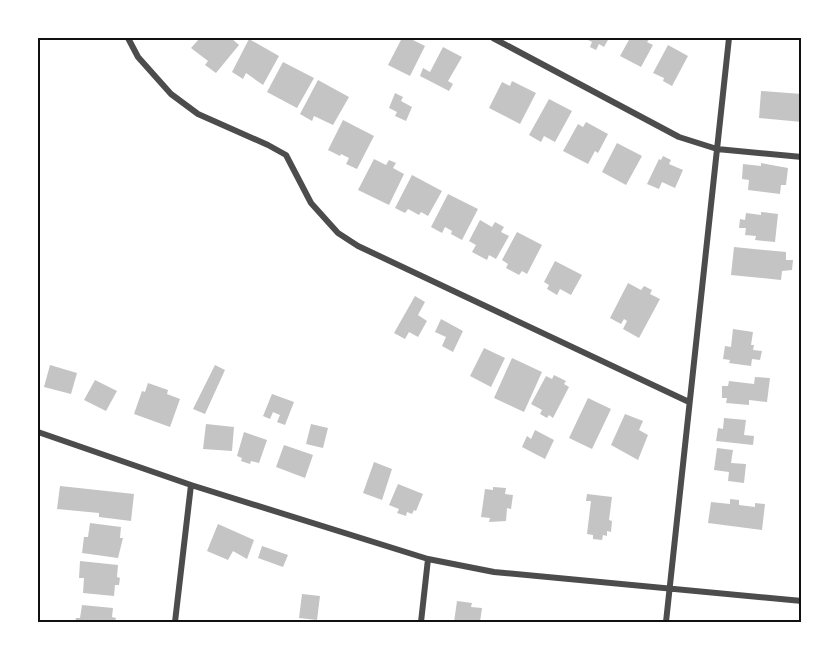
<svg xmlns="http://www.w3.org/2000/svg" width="839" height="660" viewBox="0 0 839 660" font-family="'Public Sans',sans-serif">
  <rect width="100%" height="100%" fill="#fff"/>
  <!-- building -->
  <path fill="#c4c4c4" d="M200,38h31l8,7 -23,28 -11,-8 3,-4 -17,-13z
    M402,38h7l16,8 -15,30 -22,-11z
    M584,38h25l-5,9 -5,-3 -3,6 -6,-3 2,-5z
    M630,38h20l-3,4 6,3 -12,22 -21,-11z
    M249,39l30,17 -16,29 -17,-12 -3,6 -11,-7z
    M668,45l20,11 -16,30 -9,-5 1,-3 -11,-5z
    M443,47l19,10 -14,24 5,3 -4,7 -29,-15 3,-8 7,4z
    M283,62l31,16 -17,30 -30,-16z
    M318,80l31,17 -16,28 -19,-9 -2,5 -12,-7z
    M512,81l24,12 -16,31 -31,-16 13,-26 8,4z
    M761,91l41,3v28l-43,-4z
    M395,93l8,4 -2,4 11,6 -6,14 -11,-5 2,-4 -8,-4z
    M549,99l23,12 -17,31 -11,-6 -3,6 -12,-7z
    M343,120l31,16 -17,33 -11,-5 3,-6 -8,-4 -1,2 -12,-6z
    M586,122l22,12 -10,19 -3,-2 -7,13 -25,-13 15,-27 5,3z
    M617,143l25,13 -16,29 -24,-13z
    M663,156l8,4 -2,4 14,6 -8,18 -13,-6 -3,7 -12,-5 12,-25 2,1z
    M374,159l12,6 3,-5 7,3 -3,5 11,6 -15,31 -31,-15z
    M761,163l27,5 -2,17h-5l-1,9 -32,-4 1,-10 -7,-1 1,-15 18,2z
    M412,175l30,16 -14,25 -7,-4 -2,3 -11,-6 -3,4 -10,-5z
    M448,194l30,15 -16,31 -11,-6 1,-3 -7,-4 -3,6 -11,-6z
    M761,212l17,2 -3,28 -20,-2 1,-4 -11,-1 1,-7h-7l1,-9 5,1 1,-7 15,2z
    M480,220l12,7 3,-5 9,5 -3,5 8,4 -13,23 -7,-4 -2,5 -15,-8 4,-7 -7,-4z
    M517,232l25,13 -15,29 -5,-3 -3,4 -13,-7 2,-4 -6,-4z
    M734,247l52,5v8h7l-1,10 -10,1 -1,9 -50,-5z
    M555,261l27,14 -11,20 -11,-6 -3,6 -10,-6 2,-4 -5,-3z
    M628,283l13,7 3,-4 8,4 -2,4 10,5 -21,39 -16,-9 4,-8 -3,-2 -3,5 -11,-6z
    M415,296l10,6 -7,13 9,6 -9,16 -9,-5 -4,7 -11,-6z
    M441,319l22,12 -10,21 -11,-6 4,-9 -11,-5z
    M733,329l20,3 -2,13h3l-1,5 9,1 -2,9 -8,-1 -1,7 -22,-3 1,-3 -7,-1 2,-13 6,1z
    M484,348l21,10 -14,29 -21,-11z
    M512,358l30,14 -18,40 -30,-14z
    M50,365l27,8 -6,21 -27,-7z
    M215,365l10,5 -20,44 -12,-5z
    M554,375l12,6 -2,3 5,3 -16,31 -4,-3 -2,3 -7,-4 2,-4 -11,-6 15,-28 6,3z
    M755,377l15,1 -3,24 -18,-2v5l-23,-2 1,-5h-5v-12h6l1,-5 25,3z
    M95,380l22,11 -11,20 -22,-11z
    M148,383l20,7 -1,4 13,5 -10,28 -36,-13 8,-23 3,1z
    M272,394l22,8 -9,23 -8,-3 3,-7 -7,-3 -3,7 -7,-3z
    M588,398l23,11 -19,40 -23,-11z
    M625,414l18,7 -4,9 9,5 -10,25 -27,-15z
    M724,418l22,2 -2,15 10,1 -1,9 -37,-4 2,-13 5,1z
    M206,424l28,3 -2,24 -29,-2z
    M311,424l17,4 -5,20 -17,-4z
    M535,430l19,10 -9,19 -23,-12 5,-11 4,3z
    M244,432l23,8 -8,23 -8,-2 -1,3 -9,-3 1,-3 -5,-2z
    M284,445l29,10 -8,23 -29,-11z
    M717,448l16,2 -2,13 15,1 -2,19 -16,-2 1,-9 -15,-2z
    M374,462l18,7 -10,31 -19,-7z
    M398,484l25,10 -7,17 -2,-1 -2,4 -5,-2 -1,4 -9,-3 2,-4 -10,-4z
    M60,486l74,8 -3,27 -32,-4v-4l-42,-4z
    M493,487l13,1 -1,6 8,1 -2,14 -4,-1 -1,13 -17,1 1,-4 -9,-1 4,-28 8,1z
    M587,494l25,3 -3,23 3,1 -1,11 -4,-1v5l-4,-1 -1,5 -9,-1v-4l-6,-1 4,-33h-5z
    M730,499l9,1v5l16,2v-4l10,1 -3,26 -54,-7 3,-21 19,2z
    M90,523l31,4 -1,11h3l-5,20 -36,-5 2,-16h4z
    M218,524l36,16 -7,19 -14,-8 -5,9 -21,-9z
    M262,546l26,9 -5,12 -25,-9z
    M80,561l38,4 -1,12 3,1 -1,7h-4l-1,11 -31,-3 1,-15h-5z
    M302,594l18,2 -3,24 -18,-2z
    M457,601l15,2 -1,4 11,1 -2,14h-26z
    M82,605l31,3 -1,9 4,1 -1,4h-40l1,-4h4z"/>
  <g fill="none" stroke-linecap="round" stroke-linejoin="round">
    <!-- minor -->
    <path stroke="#4c4c4c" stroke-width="6" d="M128,38l10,19 33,37 27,20 70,31 18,10 25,48 27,30 20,13 331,156
      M493,38l186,99 38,12 85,8
      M38,432l153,53 237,74 66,13 308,29
      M175,622l16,-137
      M421,622l7,-63
      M666,622l63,-584"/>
  </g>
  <!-- border -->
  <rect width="839" height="660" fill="none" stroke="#ffffff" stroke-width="78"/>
  <rect x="39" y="39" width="761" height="582" fill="none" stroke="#111" stroke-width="2"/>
</svg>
